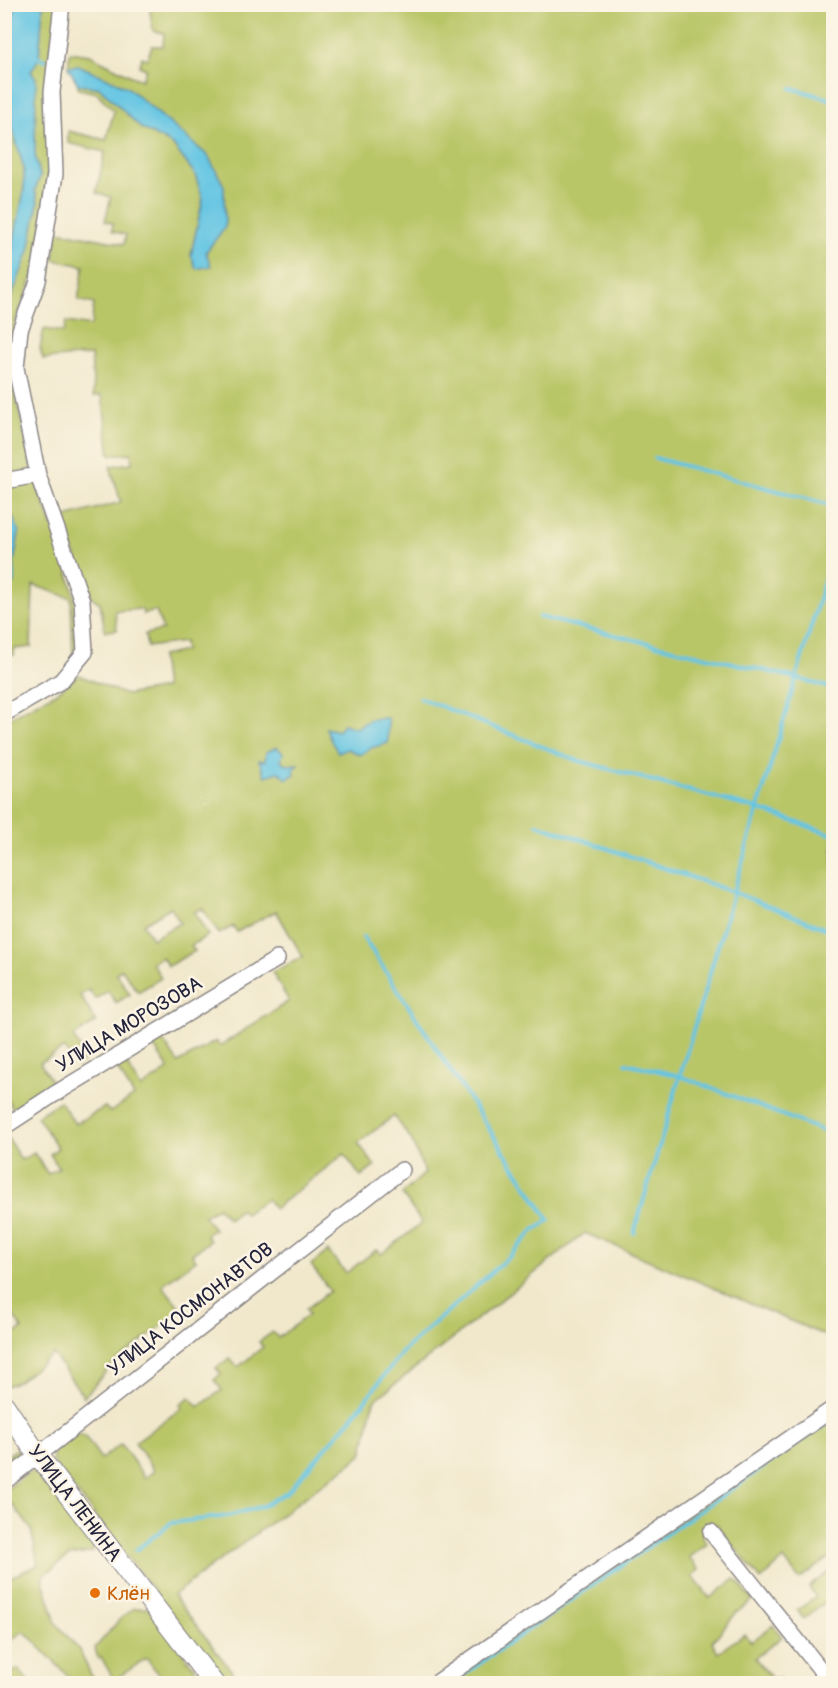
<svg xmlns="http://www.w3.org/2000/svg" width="838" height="1688" viewBox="0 0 838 1688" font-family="Pangolin,sans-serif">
  <rect width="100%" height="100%" fill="#fcf5e5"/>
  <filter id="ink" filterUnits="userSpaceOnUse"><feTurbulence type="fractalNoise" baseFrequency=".0167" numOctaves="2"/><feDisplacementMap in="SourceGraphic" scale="12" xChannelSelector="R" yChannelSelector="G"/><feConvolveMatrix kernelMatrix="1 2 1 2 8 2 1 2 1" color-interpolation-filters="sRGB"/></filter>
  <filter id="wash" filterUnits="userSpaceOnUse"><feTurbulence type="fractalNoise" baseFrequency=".008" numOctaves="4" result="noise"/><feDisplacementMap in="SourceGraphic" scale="24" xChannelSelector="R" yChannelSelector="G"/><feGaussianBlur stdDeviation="1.35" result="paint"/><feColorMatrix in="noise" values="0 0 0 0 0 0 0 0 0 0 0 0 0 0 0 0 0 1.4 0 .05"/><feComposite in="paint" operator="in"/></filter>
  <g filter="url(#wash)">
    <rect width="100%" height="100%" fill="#f1e8cc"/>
    <!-- green -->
    <path fill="#b9c668" stroke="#6e7452" stroke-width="1.5" fill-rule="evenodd" d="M16,4l-3,13 -4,84 4,30 11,38v22l-15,73 -4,8 -1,-267z
      M43,5h15l-9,180 -14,87 -21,53 -6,50 7,18 17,77 -27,6v-166l6,-12 27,-95 -3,-13 5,-14 -5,-21 -4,-83 8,-15z
      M152,5h681v1334l-248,-106 -211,168 -12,54 -189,140 68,88h-15l-173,-221 -1,-8 9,-10 17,-10 7,2 16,23 20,-15 24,34 9,-7 -19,-29 47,-34 -2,-4 10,-7 8,10 24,-17 -8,-10 7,-6 -5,-6 14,-10 8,9 25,-20 -4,-5 14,-10 5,6 31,-24 -3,-5 24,-18 -19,-26 17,-14 18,22 30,-23 5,4 41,-31 -20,-29 23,-21 -14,-34 -17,-23 -36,27 17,23 -14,11 -17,-23 -70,55 -7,-10 -22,15 -4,-5 -13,10 -10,-12 -14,9 10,13 -8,6 4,6 -18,13 4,6 -34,25 20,25 -70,55 -28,32 -31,-43 -34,27 -13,5 -2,-3 1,-43 17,-11 -17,-26v-163l2,-3 14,23 13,-7 14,21 11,-6 -9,-14 8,-6 -21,-32 23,-15 15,23 30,-17 5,5 24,-16 -18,-29 9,-6 16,27 28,-19 -16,-24 9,-6 16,24 38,-22 4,5 69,-45 -17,-29 31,-15 -27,-46 -39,21 -4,-6 -14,8 -17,-26 -8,4 14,23 -17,11 4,5 -27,15 -6,-9 -10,5 9,16 -23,14 -16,-23 -6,4 14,21 -14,9 -8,-12 -13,8 -6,-9 -9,5 16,27 -23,15 14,21 -10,8 -13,-18 -24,15 12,19 -39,27 -8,-13v-376l52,-28 22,-17 47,20 39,-7 -4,-32 24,-5 -1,-9 -37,5 -2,-13 18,-4 -7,-19 -13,3 -1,-5 -27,2 2,19 -12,1 -5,-28 -10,-7 -28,-78 59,-16 -11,-36 22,-3 -1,-10 -21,2 -8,-60 -8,1 -3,-41 -48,4 -3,-11 4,-19 20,3 2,-10 25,4 3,-22 -16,-4 6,-34 -30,-6 3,-29 67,13 2,-9 -14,-4 1,-8 -8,-2 6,-24 -15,-4 9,-41 -37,-9v-12l38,9 8,-29 -17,-18 -19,-4v-5l22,4 41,40 32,17 22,29 8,25 -12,56 15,-3 18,-66 -146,-121 -10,2 2,-15 20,3 41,21 11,4 4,-11 -7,-3 3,-9 5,2 5,-13h11l1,-13 -11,-2 -3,-20zM171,907l9,16 -28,16 -9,-15z
      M36,482c14,40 58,137 37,175l-2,-59 -38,-13 -2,62 -17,2v6l-9,1v-64l10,-11 -1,-19 5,-30 -12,-28h-2l-1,-15z
      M833,1414v147l-3,-4 -31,22 -15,-20 -23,21 -45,-56 -14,11 5,9 -18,13 10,13 -7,6 18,22 25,-19 18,21 -17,13 -24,29 6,10 27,-18 6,8 22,-17 9,12 -27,21 19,23 5,-3 4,5 -339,1z
      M22,1446l7,9 -24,20v-18z
      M29,1472h11l53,66v14l-24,4 -27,21 14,46 23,27 16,33h-20l-51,-52 -19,13 -1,-73 4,7 30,-13 -7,-36 -19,-25 -7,6 -1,-19z
      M833,1568v33l-2,-3 -28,21 -6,-9 19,-13 -7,-10z
      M134,1608h14l58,75h-42l-17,-25 -33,22 -13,-23 -3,2 -3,-11 25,-29z
      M4,1659l10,13 4,-3 12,14h-25z"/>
    <!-- water -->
    <path fill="#64c5e3" stroke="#43748f" stroke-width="1.5" d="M16,5h27l-4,53 -8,14 5,6 -1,77 5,21 -5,14 3,13 -9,48 -18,47 -6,12v-38l4,-8 15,-73v-22l-11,-38 -4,-30 4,-84z
      M78,65l49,22 81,69 16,30 1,41 -19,25 5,14 -15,3 -5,-14 12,-56 -8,-25 -22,-29 -32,-17 -41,-40 -22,-4 -10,-17z
      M4,504h3l12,28 -5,30 1,19 -10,11z
      M388,718v25l-17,5 -11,7 -12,-6 -10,3 -7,-11 -5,-13 12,3 5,-7 13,4 15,-9z
      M277,747l6,6 -2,8 6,4 11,-1 -4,5 1,5 -8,5 -8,-7 -14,4 -6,-16 6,1 1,-9z"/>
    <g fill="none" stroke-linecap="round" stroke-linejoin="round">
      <!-- stream -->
      <path stroke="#64c5e3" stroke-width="4" d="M39,58l6,2
        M791,88l43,12
        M831,299l3,1
        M655,458l179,48
        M539,617l257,61 38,11
        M420,698l156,62 181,49 77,26
        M537,824l196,68 101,40
        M626,1063l54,13 154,59
        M634,1233l200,-685
        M136,1550l35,-27 57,-7 35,-10 24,-14 63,-72 54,-70 106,-94 24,-26 15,-10 -186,-283
        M450,1684l384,-266"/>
    </g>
  </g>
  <g filter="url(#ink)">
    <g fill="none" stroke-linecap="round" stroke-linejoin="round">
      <defs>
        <path id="minor" d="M4,481l34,-6
          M4,714l57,-33 24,-29 -3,-51 -44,-126 -22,-107 4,-38 18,-49 17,-107 -3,-82 10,-88
          M4,1127l49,-32 224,-136
          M4,1482l398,-312
          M711,1532l121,152
          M435,1684l399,-276"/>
        <path id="tertiary" d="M4,1405l33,49 177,230"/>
      </defs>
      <!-- minor casing -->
      <use href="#minor" stroke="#8a8584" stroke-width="18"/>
      <!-- tertiary casing -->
      <use href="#tertiary" stroke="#8a8584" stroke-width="22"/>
      <!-- minor -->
      <use href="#minor" stroke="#fff" stroke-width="15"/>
      <!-- tertiary -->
      <use href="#tertiary" stroke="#fff" stroke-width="20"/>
    </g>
  </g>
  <!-- markers -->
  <circle fill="#e8710a" stroke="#fcf5e5" stroke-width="2" cx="95" cy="1593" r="6"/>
  <g text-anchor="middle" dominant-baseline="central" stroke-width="5" stroke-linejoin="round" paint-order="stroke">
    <!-- street labels -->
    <g font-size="20" fill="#22223b" stroke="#fcf5e5">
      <text transform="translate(129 1024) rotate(-31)">УЛИЦА МОРОЗОВА</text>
      <text transform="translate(190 1309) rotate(-38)">УЛИЦА КОСМОНАВТОВ</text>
      <text transform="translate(75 1503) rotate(53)">УЛИЦА ЛЕНИНА</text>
    </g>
    <!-- food labels -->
    <g font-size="20" fill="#c56008" stroke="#fcf5e5" text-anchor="start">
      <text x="107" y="1593">Клён</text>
    </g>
  </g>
  <!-- margin -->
  <rect width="838" height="1688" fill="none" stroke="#fcf5e5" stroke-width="24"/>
</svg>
